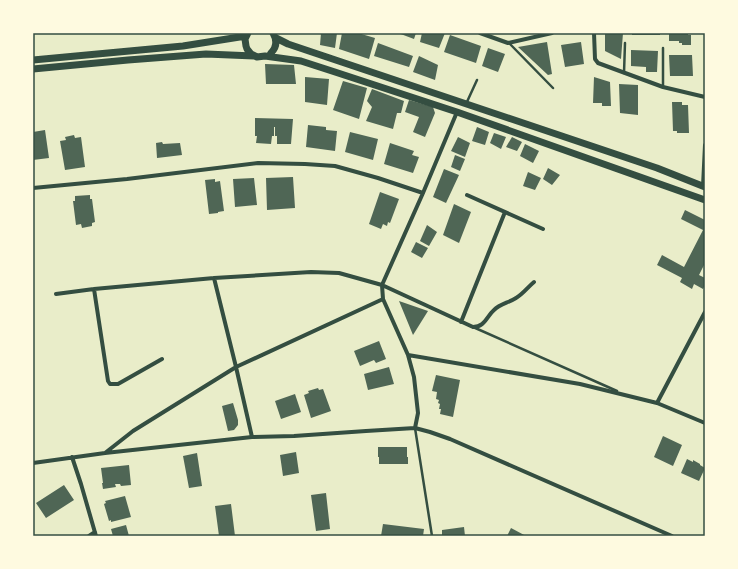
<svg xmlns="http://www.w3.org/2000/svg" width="738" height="569" viewBox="0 0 738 569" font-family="Cabin,sans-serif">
  <rect width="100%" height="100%" fill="#e9edc9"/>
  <!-- building -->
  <path fill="#4f6655" d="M321,33h16l-2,15 -15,-3z
    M342,33h16l17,5 -6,21 -30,-10z
    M398,33h18l-2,6z
    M422,33h23l-6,15 -19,-6z
    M605,33h18l-2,26 -16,-8z
    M632,33h28v2h-28z
    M669,33h19v2h3v10h-9v-2h-3v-2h-10z
    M450,35l31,11 -5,17 -32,-11z
    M547,42l5,32 -4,1 -30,-28z
    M581,42l3,22 -19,3 -4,-22z
    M378,43l35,13 -4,11 -35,-11z
    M488,48l17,6 -7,18 -16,-6z
    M631,50l27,1 -1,21h-11v-5l-15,-1z
    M669,55h23l1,21h-23z
    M419,56l19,9 -3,15 -22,-8z
    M265,64l29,1 2,19h-30z
    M305,77l24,2 -2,26 -22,-3z
    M594,77l16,5 1,24h-9v-3h-9z
    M343,81l24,7 -8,31 -26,-9z
    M619,84l19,1v30l-18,-2z
    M372,89l32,12 -3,12h-4l-4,16 -27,-8 6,-14 -5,-6z
    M409,100l24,7 2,6 -10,24 -12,-5 6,-15 -14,-5z
    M672,102h10v3h6l1,28h-12v-2h-4z
    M255,118l38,1 -2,25h-14v-8h-2v-9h-1v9h-2l-1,8 -15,-1 1,-7h-2z
    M308,125l18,2v3l11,1 -2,20 -29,-4z
    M477,127l12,5 -4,13 -13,-4z
    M45,130l4,28 -16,2v-28z
    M350,132l28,7 -5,21 -28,-8z
    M494,133l12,4 -5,12 -11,-6z
    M74,135l1,3 6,-1 4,30 -20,3 -5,-29 6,-1 -1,-3z
    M458,137l12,6 -5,14 -14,-6z
    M512,137l10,5 -5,9 -11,-4z
    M162,142l1,2 17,-1 2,12 -25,3 -1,-15z
    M390,143l24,8 -2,4 7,2 -6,16 -29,-9z
    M525,144l14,7 -6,12 -13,-7z
    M455,155l10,4 -5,12 -9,-4z
    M548,168l12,7 -8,10 -9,-6z
    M444,169l15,6 -13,28 -13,-6z
    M528,172l13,6 -6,12 -12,-4z
    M293,177l2,31 -28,2 -1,-32z
    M254,178l3,27 -22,2 -2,-28z
    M215,179v3l5,-1 4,30 -6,1v1l-9,1 -4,-34z
    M380,192l19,7 -9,24 -2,-1 -1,4 -4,-2 -2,5 -12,-5z
    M90,195v4h2l3,23 -3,1v3l-10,2 -1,-4 -5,1 -3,-24h2v-5z
    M454,204l17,8 -12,31 -16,-8z
    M685,210l20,10v43l-6,12 6,3v7l-2,4 -9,-5 -2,5 -12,-7 2,-4 -25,-13 5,-10 22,12 19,-37 -22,-11z
    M427,225l10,7 -8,14 -9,-5z
    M416,242l12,6 -6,10 -11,-6z
    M399,301l29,10 -15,24z
    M379,341l7,18 -10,4 -2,-3 -14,6 -6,-15z
    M389,367l5,17 -26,6 -4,-16z
    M436,375l24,5 -7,37 -13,-3 1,-5h-2l1,-5 -2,-1 1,-3 -3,-1 1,-7 -5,-1z
    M318,388l1,2 4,-1 8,22 -20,7 -7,-23 5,-2 -1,-2z
    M295,394l6,18 -20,7 -6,-18z
    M233,403l5,17v5l-4,5 -6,1 -6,-25z
    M663,436l19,9 -9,21 -19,-9z
    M378,447h29v10h1v7h-29v-7h-1z
    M296,452l3,21 -16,3 -3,-21z
    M197,453l5,33 -13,2 -6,-32z
    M687,459l6,3v-2l7,4v1l5,3 -6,13 -18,-8z
    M129,465l2,20 -10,1 -1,-2h-5l1,3 -13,2 -1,-6h1l-2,-15z
    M64,485l10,15 -28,18 -10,-15z
    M326,493l4,36 -14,2 -5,-36z
    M125,496l6,21 -20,5v-2l-2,1 -5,-17 2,-1 -1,-2z
    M231,504l4,32h-16l-4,-30z
    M383,524l41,5 -1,7h-42z
    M126,525l3,11h-16l-2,-7z
    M464,527l1,9h-23v-6z
    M511,528l15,8h-19z"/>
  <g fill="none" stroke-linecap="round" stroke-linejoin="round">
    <!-- service -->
    <path stroke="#344e41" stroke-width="2.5" d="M509,43l44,45
      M624,73l1,-30
      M663,86v-38
      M466,104l11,-24
      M473,327l144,64
      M415,428l17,108"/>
    <!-- minor -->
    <path stroke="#344e41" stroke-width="4" d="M480,33l28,10 44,-10
      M594,33l1,26 3,4 65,24 42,10
      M703,186l2,-41
      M33,188l94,-9 131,-16 47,1 30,2 43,12 45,15
      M467,195l76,34
      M214,278l22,89 16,70
      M94,289l14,92 2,3h8l44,-25
      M56,294l38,-5 120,-11 97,-6 28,1 43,12 91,42c12,0 13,-10 21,-17 6,-6 14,-7 22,-12 7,-4 12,-11 18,-16
      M461,322l44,-110
      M408,355l172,29 77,19 48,20
      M657,403l48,-91
      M415,428l3,-15 -4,-36 -6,-22 -25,-56 -1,-14 41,-92 34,-81
      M105,453l28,-22 103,-64 147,-68
      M72,457l9,27 15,52
      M33,463l72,-10 147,-16 42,-1 72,-5 49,-3 15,4 20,7 222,97
      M89,536l6,-4"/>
    <!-- secondary -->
    <path stroke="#344e41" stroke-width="7" d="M248,33l-3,6 1,7 1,3 4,5 6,3 8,-1 36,5 34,11 122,40 248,88
      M276,38l12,6 369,124 48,19
      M271,53c6,-6 6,-13 2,-20
      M33,60l150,-14 63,-10
      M33,69l95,-9 78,-6 48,2"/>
  </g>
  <!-- border -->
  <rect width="738" height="569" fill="none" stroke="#fefae0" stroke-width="68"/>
  <rect x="34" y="34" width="670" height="501" fill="none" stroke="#344e41" stroke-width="1.5"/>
</svg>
